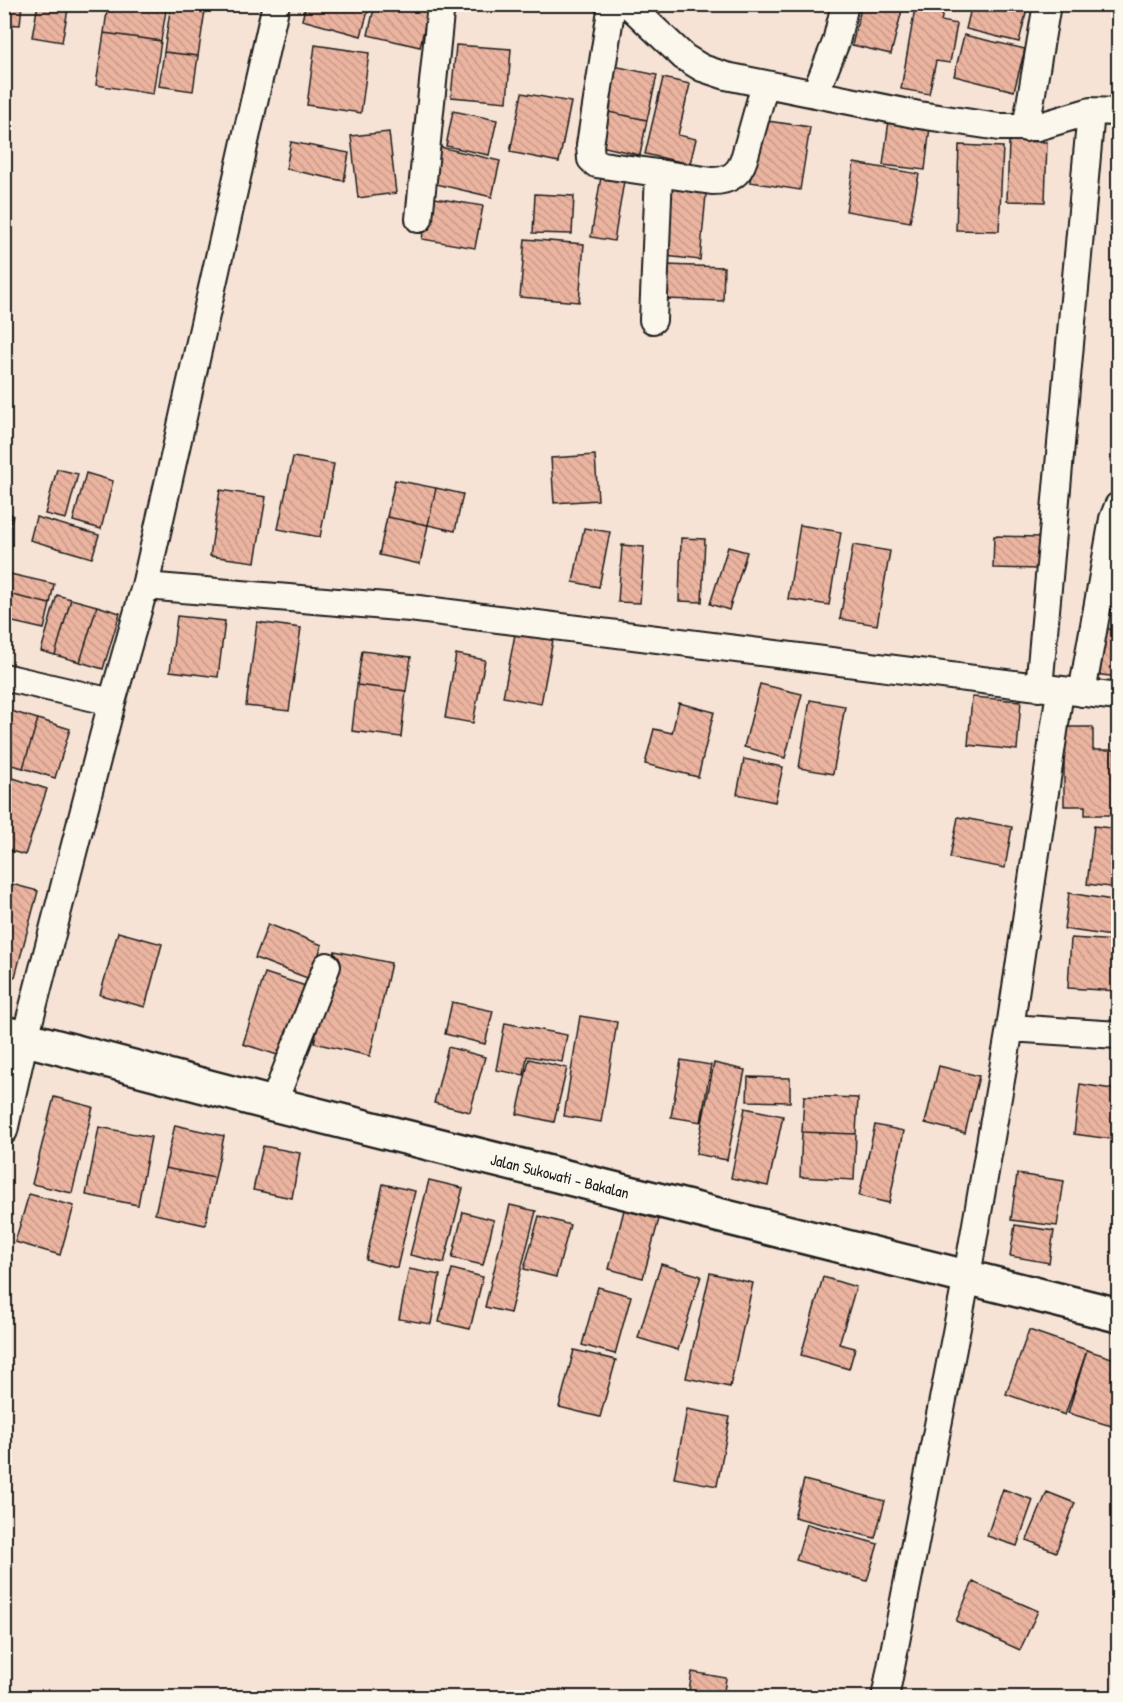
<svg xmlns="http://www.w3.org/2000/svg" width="1123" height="1702" viewBox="0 0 1123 1702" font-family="'Patrick Hand',sans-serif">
  <defs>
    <pattern id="building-back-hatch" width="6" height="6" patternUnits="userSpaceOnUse" patternTransform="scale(1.5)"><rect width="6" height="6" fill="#ebb4a0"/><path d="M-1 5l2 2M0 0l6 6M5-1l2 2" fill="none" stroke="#c99a89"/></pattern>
  </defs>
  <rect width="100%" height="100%" fill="#f6e3d5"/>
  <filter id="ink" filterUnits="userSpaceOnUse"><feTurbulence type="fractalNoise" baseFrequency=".0167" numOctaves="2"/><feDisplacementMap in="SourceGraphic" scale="12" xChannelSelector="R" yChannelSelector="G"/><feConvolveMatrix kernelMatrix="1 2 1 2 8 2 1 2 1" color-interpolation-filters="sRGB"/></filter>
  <g filter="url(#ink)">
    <!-- building -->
    <path fill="url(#building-back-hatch)" stroke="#1c1c1c" stroke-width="1.5" d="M4,4h18l-2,21 -16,-1z
      M38,4h31l-7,38 -30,-5z
      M108,4h59l-6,37 -57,-8z
      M171,4h35l-8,52 -34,-4z
      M306,4h64l-9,32 -59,-16z
      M375,4h55l-10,43 -52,-12z
      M862,4h32l9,2 -12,48 -39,-9z
      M972,4l56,1 -9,37 -53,-13z
      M915,8l28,5 -2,8 16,3 -7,39 -14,-2 -7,33 -28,-5z
      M104,33l57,8 -8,53 -57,-9z
      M964,35l61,14 -11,42 -60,-15z
      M315,45l54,8 -8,60 -54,-8z
      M456,45l55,4 -4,53 -56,-5z
      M164,52l34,4 -5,35 -34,-5z
      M609,65l48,10 -10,45 -48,-10z
      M663,78l27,6 -12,51 18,4 -6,25 -45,-10z
      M522,93l49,9 -12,60 -49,-10z
      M599,110l48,10 -7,35 -48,-11z
      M453,111l44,9 -8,35 -43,-9z
      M890,113l41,5 -6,52 -42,-5z
      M760,120l50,7 -10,63 -50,-8z
      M389,132l7,61 -38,5 -7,-62z
      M1009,141l38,1 -2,60 -38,-1z
      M291,142l58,11 -5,28 -58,-12z
      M959,145l44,2 -4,84 -43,-1z
      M440,147l60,14 -8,36 -60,-14z
      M854,163l65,11 -9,48 -64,-11z
      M601,177l23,4 -10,60 -23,-4z
      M673,181l34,3 -7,76 -35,-4z
      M535,194l39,2 -2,38 -39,-1z
      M429,197l54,9 -8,42 -53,-9z
      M525,239l59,5 -5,58 -59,-5z
      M666,265l58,2 -1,34 -58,-2z
      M595,455l3,45 -44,3 -3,-45z
      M293,457l41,7 -14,73 -42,-8z
      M57,469l21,5 -12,45 -21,-5z
      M86,473l27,8 -12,48 -28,-8z
      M395,480l41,8 -8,37 -41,-8z
      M436,488l27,6 -8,37 -27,-6z
      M220,490l46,7 -11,65 -45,-6z
      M4,513l9,2 -9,31z
      M36,517l63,18 -7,23 -62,-18z
      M387,517l41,8 -8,39 -41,-9z
      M800,525l41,7 -12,73 -41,-6z
      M584,528l26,4 -11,55 -26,-5z
      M994,536l45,1 -1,32 -45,-1z
      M681,538l24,1 -3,63 -23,-1z
      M622,545l22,2 -4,56 -22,-1z
      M853,545l37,6 -13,74 -37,-6z
      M728,547l19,5 -18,58 -19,-6z
      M6,573l48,11 -4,20 -46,-11z
      M1118,580v47l-5,-1z
      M4,593l46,11 -6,25 -40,-9z
      M57,595l14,4 -16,56 -14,-4z
      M71,599l26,7 -17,56 -25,-7z
      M97,606l23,7 -17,56 -23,-7z
      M177,616l48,5 -7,56 -48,-6z
      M257,622l44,6 -12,83 -43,-5z
      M1099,628l19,2v47l-24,-3z
      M515,634l38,6 -12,64 -38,-7z
      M362,651l49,6 -5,34 -49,-6z
      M456,654l29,6 -12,63 -28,-5z
      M760,684l42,10 -17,64 -41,-11z
      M357,685l49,6 -5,46 -49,-6z
      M972,697l49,4 -4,49 -49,-5z
      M810,700l35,6 -12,68 -34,-6z
      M679,703l35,9 -16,65 -53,-13 9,-35 18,4z
      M4,709l34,10 -15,49 -19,-5z
      M38,719l32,10 -15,49 -32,-10z
      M1064,727h29v23h22l1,65h-31v-9h-21z
      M744,759l39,8 -8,35 -38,-8z
      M4,775l43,14 -22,66 -21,-6z
      M958,817l54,10 -7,41 -55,-10z
      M1094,826l24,3v59l-31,-4z
      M4,882l34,9 -23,86 -11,-2z
      M1069,893l49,8v36l-54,-8z
      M268,924l54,21 -12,34 -55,-21z
      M118,932l44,12 -17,63 -45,-12z
      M1071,938l47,3v50l-50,-3z
      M335,951l56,12 -21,93 -56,-13z
      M265,973l44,14 -22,71 -44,-14z
      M452,1002l41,9 -8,33 -40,-10z
      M580,1016l37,6 -16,100 -37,-6z
      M505,1023l62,12 -5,27 -35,-6 -3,19 -28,-5z
      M448,1047l37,10 -15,55 -36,-9z
      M529,1059l38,9 -13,54 -37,-8z
      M681,1060l30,5 -10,57 -30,-5z
      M714,1063l31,7 -18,90 -31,-6z
      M939,1066l40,10 -14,57 -40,-10z
      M748,1077l42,1v24l-43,-1z
      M1080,1084l38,6v50l-44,-6z
      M804,1096l54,2 -2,36 -54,-2z
      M54,1097l39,10 -21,86 -40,-9z
      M745,1108l38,8 -15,70 -37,-8z
      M175,1125l49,11 -9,42 -50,-10z
      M875,1125l29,6 -15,72 -30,-7z
      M99,1127l52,10 -13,68 -52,-10z
      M802,1132l54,2 -2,46 -54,-3z
      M263,1146l37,7 -8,45 -39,-8z
      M165,1168l50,10 -10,47 -50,-11z
      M1017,1174l47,7 -7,45 -46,-6z
      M429,1180l34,8 -19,75 -34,-8z
      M383,1184l32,7 -18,77 -31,-8z
      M29,1194l45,12 -14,49 -45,-13z
      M510,1205l26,6 -26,102 -25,-6z
      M624,1210l35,9 -16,59 -34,-9z
      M463,1212l31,8 -11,45 -31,-7z
      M539,1216l31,9 -14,52 -32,-8z
      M1015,1225l39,6 -5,32 -39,-7z
      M661,1264l40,12 -23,74 -40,-12z
      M409,1269l31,6 -9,49 -32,-5z
      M452,1269l31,8 -13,52 -31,-7z
      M710,1273l43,10 -23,104 -44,-9z
      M823,1277l33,10 -17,57 16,4 -6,21 -48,-14z
      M598,1287l33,9 -16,58 -33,-9z
      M1029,1330l58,20 -22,65 -59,-21z
      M574,1350l42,10 -16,57 -41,-10z
      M1087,1350l31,10v68l-50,-15z
      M687,1409l43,8 -13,69 -43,-8z
      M804,1480l81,21 -10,37 -81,-21z
      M1003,1489l30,11 -16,46 -30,-10z
      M1047,1492l28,11 -19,49 -29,-12z
      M807,1524l71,20 -11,37 -71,-21z
      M973,1582l65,29 -18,39 -64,-29z
      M692,1672l34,6 -3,20h-35z"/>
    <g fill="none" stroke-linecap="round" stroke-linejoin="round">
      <defs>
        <path id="street" d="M612,4l-22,141 1,14 5,5 116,17c16,0 27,-6 32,-22l21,-75
          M628,4l56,53 18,11 24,8 193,39 80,12h38l54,-16 27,1
          M815,94l21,-52 9,-38
          M1026,128l21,-124
          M419,219l22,-215
          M653,320l6,-147
          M145,586l265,22 708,89
          M4,677l108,25
          M1039,688l52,-577
          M1082,693l31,-174 5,-13
          M1010,1028l108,7
          M273,1104l54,-138
          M4,1131l21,-93 87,-336 33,-116 131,-582
          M885,1698l82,-422 43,-248 50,-337"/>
        <g id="secondary">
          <path id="s1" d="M4,1033l269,71 845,211"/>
        </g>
      </defs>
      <!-- street casing -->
      <use href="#street" stroke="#1c1c1c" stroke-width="30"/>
      <!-- secondary casing -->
      <use href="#secondary" stroke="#1c1c1c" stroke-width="38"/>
      <!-- street -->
      <use href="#street" stroke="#fbf7ec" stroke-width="26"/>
      <!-- secondary -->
      <use href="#secondary" stroke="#fbf7ec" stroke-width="33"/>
    </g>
  </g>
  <g text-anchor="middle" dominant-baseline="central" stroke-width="4.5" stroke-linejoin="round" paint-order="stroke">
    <!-- street labels -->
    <g font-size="16" fill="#1c1c1c" stroke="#fbf7ec">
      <text stroke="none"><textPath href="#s1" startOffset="574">Jalan Sukowati - Bakalan</textPath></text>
    </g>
  </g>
  <!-- margin -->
  <rect width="1123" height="1702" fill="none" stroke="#fbf7ec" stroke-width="24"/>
  <rect x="12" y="12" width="1099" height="1678" fill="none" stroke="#1c1c1c" stroke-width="2" filter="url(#ink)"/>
</svg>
